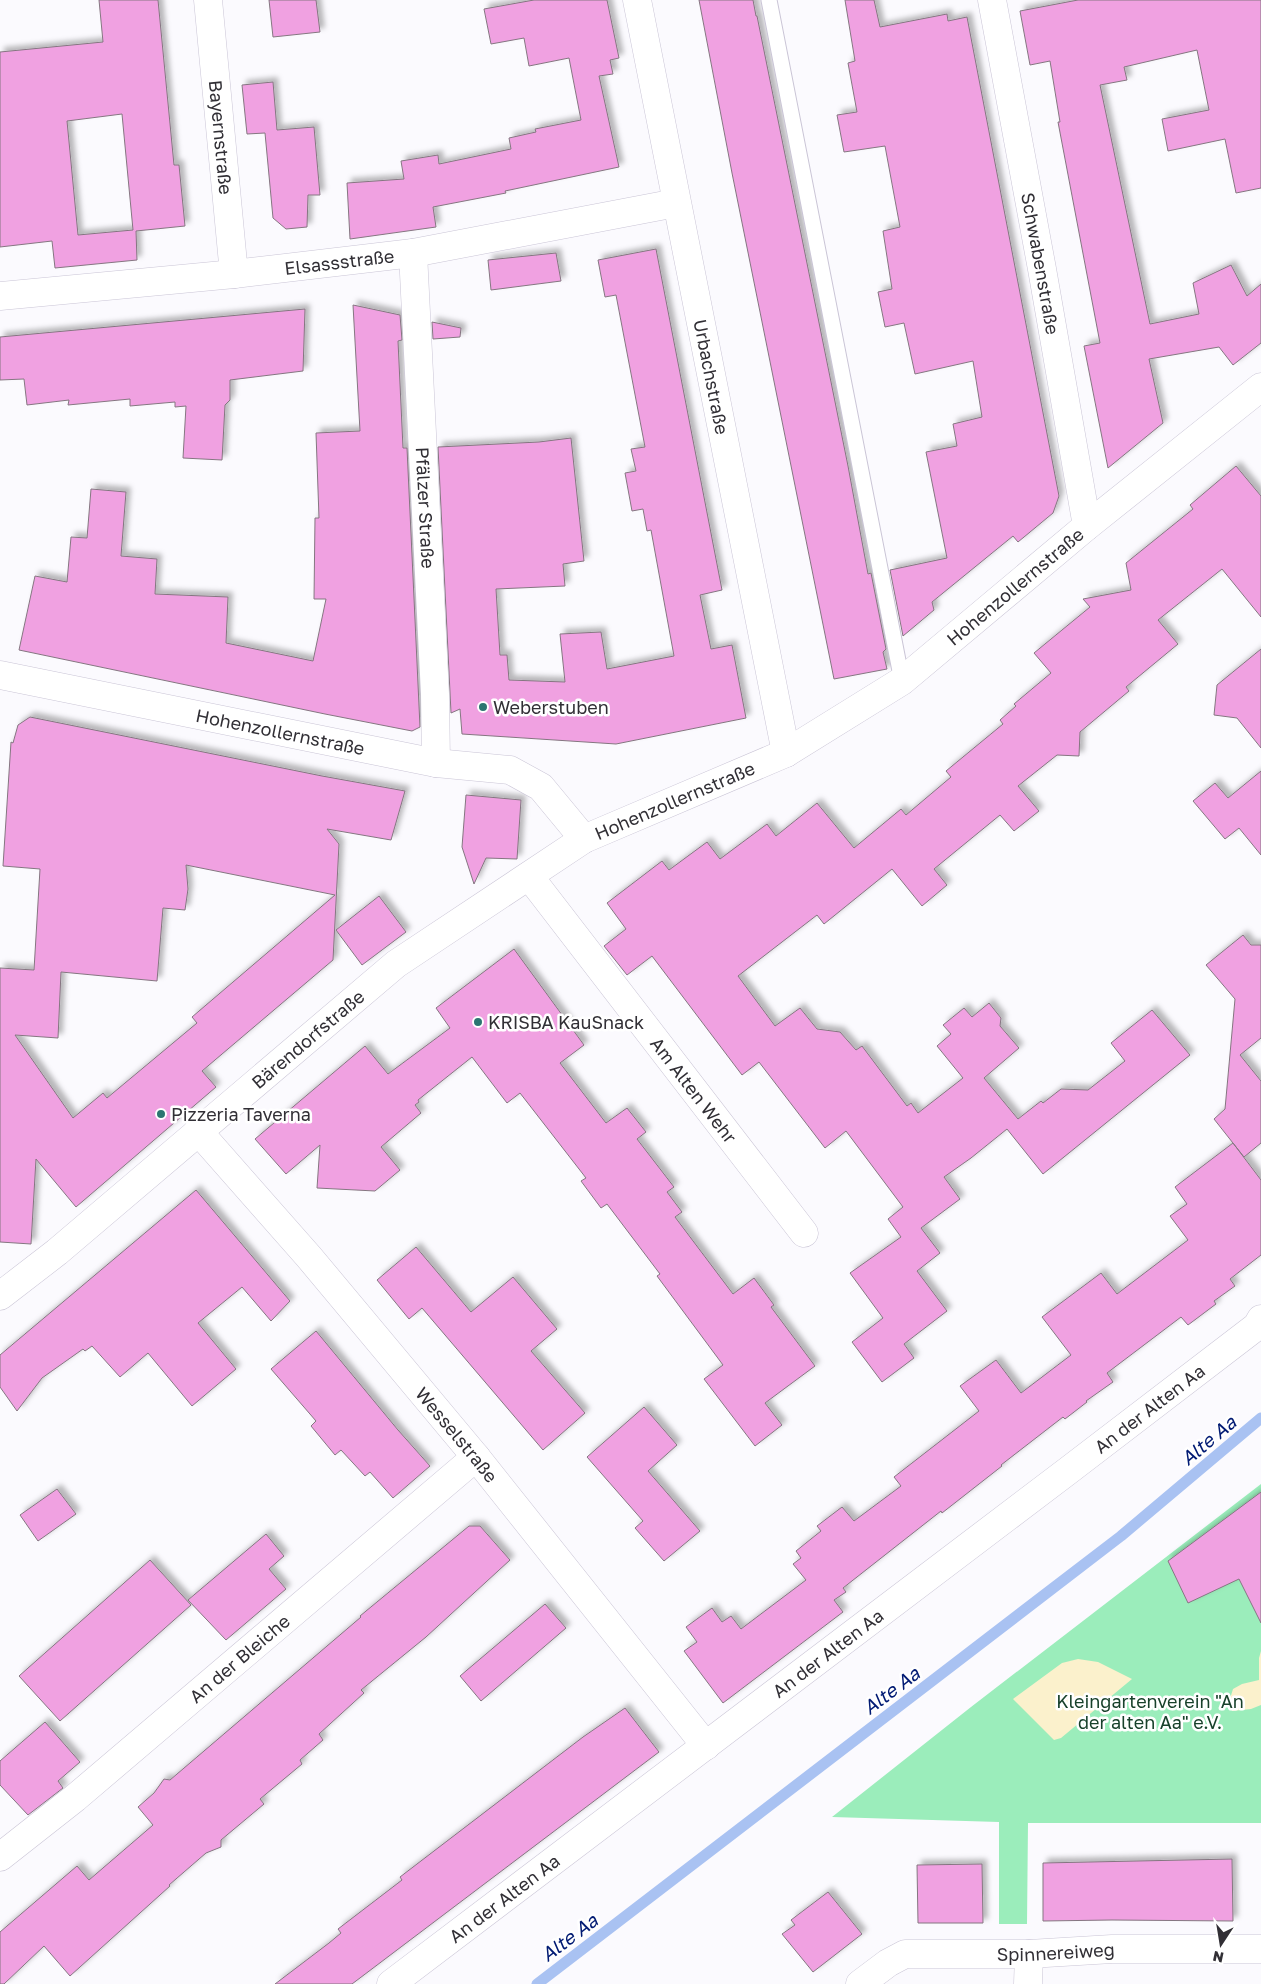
<svg xmlns="http://www.w3.org/2000/svg" width="1261" height="1984" viewBox="0 0 1261 1984" font-family="'Golos Text',sans-serif">
  <defs>
    <filter id="shadow"><feDropShadow dx="4.5" dy="-4.5" stdDeviation="2.5" flood-color="#0004"/></filter>
  </defs>
  <rect width="100%" height="100%" fill="#fbfafe"/>
  <!-- green -->
  <path fill="#9bedbb" d="M1261,1484v339h-233l-1,101h-28v-102l-167,-5 139,-110z"/>
  <!-- sand -->
  <path fill="#fbf1cc" d="M1261,1651v54l-10,4 -19,2 -3,-9 4,-13 9,-5 17,-4v-22z
    M1078,1659l20,3 34,17 -71,59 -7,2 -41,-41 49,-36z"/>
  <g fill="none" stroke-linecap="round" stroke-linejoin="round">
    <!-- stream -->
    <path stroke="#a9c2f2" stroke-width="11" d="M537,1984l584,-448 140,-118"/>
  </g>
  <!-- building -->
  <path fill="#f0a1e1" stroke="#857681" fill-rule="evenodd" filter="url(#shadow)" d="M99,0h59l16,165h5l6,61 -49,5 1,29 -82,8 -3,-27 -52,6v-195l103,-10zM122,114l11,116 -55,5 -11,-114z
    M269,0h47l4,32 -47,5z
    M534,0h73l12,58 -9,2 3,14 -14,2 20,91 -114,24 1,2 -73,14 3,20 -86,12 -3,-56 57,-4 -3,-18 37,-6 1,9 72,-15 -2,-11 27,-6 -1,-3 46,-9 -12,-62 -40,8 -5,-28 -33,6 -7,-35z
    M699,0h54l3,16h1l91,450 20,108 3,-1 15,76 -3,3 4,17 -53,10 -102,-506z
    M845,0h29l6,27 67,-13 1,7 19,-4 92,479 -6,17 -35,29 -5,-6 -81,66 2,8 -31,26 -13,-66 57,-12 -21,-106 31,-6 -4,-22 29,-7 -9,-56 -58,13 -11,-51 -19,4 -7,-35 14,-3 -9,-58 17,-4 -15,-81 -41,6 -7,-37 20,-3 -9,-49 7,-2z
    M1078,0h183v188l-25,5 -11,-54 -57,12 -6,-32 47,-9 -12,-60 -73,17 3,13 -27,5 50,239 49,-10 -6,-31 38,-18 16,31 14,-12v59l-28,22 -14,-18 -70,12 14,64 -55,45 -24,-122 16,-3 -42,-221h2l-10,-61 -20,4 -10,-54z
    M273,82l4,48 37,-3 6,68h-12l-1,32 -21,2 -13,-11 -8,-85 -18,1 -5,-49z
    M656,249l66,341 -22,5 11,54 21,-4 14,73 -130,26 -154,-10 -2,-25 -9,4 -13,-266 101,-5 32,-4 13,123 -21,3 2,22 -69,3 4,66h7l2,25 56,2 -5,-48 41,-2 6,37 67,-13 -23,-126 -4,1 -4,-22 -11,2 -7,-38 11,-2 -5,-22 14,-2 -29,-152 -11,2 -7,-37z
    M556,253l5,28 -70,9 -3,-30z
    M353,305l47,10 2,25 -4,1 5,107h4l13,279 -8,4 -87,-17 -306,-64 16,-74 32,6 4,-45 16,1 4,-49 35,3 -5,64 36,3 -2,35 73,3 -2,46 87,18 13,-62h-12l1,-81h4l-3,-85 44,-2z
    M305,309l-2,62 -73,9v20l-5,5 -3,55 -39,-2 3,-52 -11,1v-5l-45,4v-7l-62,6 1,-5 -42,5 -3,-26 -24,1v-43z
    M432,322l29,6 -1,9 -27,2z
    M1236,466l25,30v121l-39,-48 -64,51 20,24 -52,43 3,4 -49,41 -1,24 -22,-1 -39,31 21,25 -25,20 -14,-16 -66,54 13,16 -25,21 -30,-37 -68,55 -7,-9 -79,61 37,50 25,-18 17,21 23,3 16,18 6,-4 45,60 4,-3 7,10 45,-35 -26,-32 14,-12 -8,-9 21,-17 8,9 17,-14 12,15 -1,8 19,22 -35,30 34,41 23,-18 2,2 18,-14 27,1 37,-29 -14,-18 41,-33 38,45 -147,119 -36,-45 -36,29 -27,19 16,22 -39,29 19,25 -23,18 30,40 -43,33 10,14 -32,24 -30,-40 31,-24 -33,-45 51,-36 -13,-18 15,-12 -57,-76 -21,17 -66,-86 -17,13 -90,-119 -25,19 -23,-29 22,-17 -19,-26 55,-42 7,9 38,-28 13,17 47,-35 9,12 41,-33 37,45 47,-39 5,6 45,-38 -5,-6 57,-47 -3,-4 16,-14 -2,-2 37,-31 -17,-20 56,-46 -7,-8 48,-9 -5,-27 67,-54 -3,-4z
    M1261,649v99l-24,-30 -23,-3 3,-30z
    M30,717l292,59 83,15 -14,49 -64,-11 12,15 -6,116 -131,111 14,16 -140,120 -40,-48 -5,85 -31,-2v-274l34,2 6,-101 -37,-3 8,-124 2,1 5,-18zM186,865l149,30 -143,122 5,6 -90,75 -4,-5 -30,25 -58,-83 43,3 3,-66 96,9 6,-73 22,2 3,-21z
    M1261,771v84l-22,-27 -14,11 -32,-38 22,-18 13,15z
    M466,795l55,5 -4,59 -31,-1 -12,26 -12,-37z
    M379,896l27,36 -44,33 -26,-35z
    M1243,935l8,10h10v93l-21,17 21,26v62l-17,14 -30,-38 11,-10 10,-110 -29,-34z
    M514,949l70,96 -24,18 46,60 21,-15 19,24 -9,7 37,48 -7,5 15,20 -7,5 58,77 21,-16 20,27 -3,2 44,59 -50,37 17,22 -27,21 -51,-67 19,-14 -66,-89 3,-2 -53,-70 -6,4 -20,-27 5,-3 -66,-85 -13,10 -35,-46 -54,43 1,2 -4,3 6,8 -40,34 19,23 -25,21 -58,-3 3,-43 -34,29 -31,-35 110,-93 23,28 62,-46 -14,-20z
    M1233,1143l28,37v75l-31,24 5,7 -21,15 2,3 -28,21 -7,-8 -74,56 6,9 -27,19 1,1 -22,17 -2,-2 -62,48 1,1 -60,47 -1,-2 -98,77 3,4 -12,8 9,12 -120,91 -39,-52 13,-9 -11,-15 26,-19 10,14 9,-6 10,13 65,-49 -13,-16 8,-6 -5,-7 25,-20 -4,-5 25,-19 12,14 47,-35 -7,-9 85,-66 -19,-25 36,-26 25,33 50,-38 -29,-38 59,-44 16,21 71,-54 -18,-24 17,-12 -12,-17z
    M196,1190l94,111 -19,20 -29,-34 -44,36 38,46 -44,37 -44,-53 -28,24 -28,-31 -7,5 -2,-2 -41,29 -25,33 -17,-24v-32z
    M416,1247l55,65 42,-35 44,52 -26,22 54,62 -42,37 -121,-142 -13,11 -32,-39z
    M316,1331l82,99 32,36 -37,32 -23,-26 -5,4 -24,-26 -6,5 -24,-29 5,-5 -45,-52z
    M644,1407l33,38 -29,26 52,60 -36,30 -29,-33 8,-7 -56,-64z
    M57,1489l19,25 -38,27 -18,-26z
    M1261,1492v131l-22,-44 -51,24 -20,-42z
    M469,1526h11l30,34 -84,77 -65,53 3,3 -45,41 4,6 -23,20 2,4 -42,35 4,5 -43,36v7l-15,6 -37,32 1,1 -100,90 -26,-30 -40,38h-4v-52l77,-66 12,14 64,-55 -15,-18 16,-14 10,-14 6,1 191,-163 -1,-1z
    M266,1534l18,22 -15,13 17,20 -60,51 -38,-40z
    M150,1560l41,45 -131,116 -41,-45z
    M545,1604l21,24 -85,73 -21,-25z
    M625,1708l34,44 -307,232h-77l54,-41 12,-10 -3,-4 64,-49 -2,-3 183,-140z
    M45,1722l35,40 -22,19 5,7 -35,27 -28,-30v-24z
    M1232,1859l1,62 -121,-1 -69,1v-58z
    M982,1864l1,59h-65l-1,-58z
    M828,1892l34,42 -49,38 -31,-38 13,-9 -4,-5z"/>
  <g fill="none" stroke-linecap="round" stroke-linejoin="round">
    <defs>
      <path id="service" d="M769,0l133,681"/>
      <g id="minor">
        <path id="s1" d="M208,0l26,274"/>
        <path id="s2" d="M637,0l149,753"/>
        <path id="s3" d="M992,0l50,269 45,257"/>
        <path id="s4" d="M413,253l22,441 1,69"/>
        <path id="s5" d="M0,296l234,-22 179,-21 263,-50"/>
        <path id="s6" d="M0,675l436,88 74,7 31,17 43,52"/>
        <path id="s7" d="M529,876l275,357"/>
        <path id="s8" d="M198,1131l111,126 167,200 230,289"/>
        <path id="s9" d="M0,1296l57,-44 339,-288 188,-125 202,-86 116,-72 185,-155 174,-139"/>
        <path id="s10" d="M0,1857l75,-59 401,-341"/>
        <path id="s11" d="M391,1984l678,-514 188,-144 4,-7"/>
        <path id="s12" d="M860,1984l28,-21 17,-9h124l83,-5h149"/>
        <path d="M1028,1984l1,-30"/>
      </g>
    </defs>
    <!-- service casing -->
    <use href="#service" stroke="#cac5d6" stroke-width="17"/>
    <!-- minor casing -->
    <use href="#minor" stroke="#cac5d6" stroke-width="29"/>
    <!-- service -->
    <use href="#service" stroke="#fff" stroke-width="15"/>
    <!-- minor -->
    <use href="#minor" stroke="#fff" stroke-width="28"/>
  </g>
  <!-- markers -->
  <g fill="#2b7571" stroke="#fff" stroke-width="2">
    <circle cx="483" cy="707" r="5"/>
    <circle cx="478" cy="1022" r="5"/>
    <circle cx="161" cy="1114" r="5"/>
  </g>
  <g text-anchor="middle" dominant-baseline="central" stroke-width="5" stroke-linejoin="round" paint-order="stroke">
    <!-- street labels -->
    <g font-size="18" fill="#312f35" stroke="#fff">
      <text stroke="none"><textPath href="#s1" startOffset="138">Bayernstraße</textPath></text>
      <text stroke="none"><textPath href="#s5" startOffset="341">Elsassstraße</textPath></text>
      <text stroke="none"><textPath href="#s3" startOffset="268">Schwabenstraße</textPath></text>
      <text stroke="none"><textPath href="#s2" startOffset="384">Urbachstraße</textPath></text>
      <text stroke="none"><textPath href="#s4" startOffset="255">Pfälzer Straße</textPath></text>
      <text stroke="none"><textPath href="#s9" startOffset="1246">Hohenzollernstraße</textPath></text>
      <text stroke="none"><textPath href="#s6" startOffset="286">Hohenzollernstraße</textPath></text>
      <text stroke="none"><textPath href="#s9" startOffset="841">Hohenzollernstraße</textPath></text>
      <text stroke="none"><textPath href="#s9" startOffset="401">Bärendorfstraße</textPath></text>
      <text stroke="none"><textPath href="#s7" startOffset="270">Am Alten Wehr</textPath></text>
      <text stroke="none"><textPath href="#s11" startOffset="952">An der Alten Aa</textPath></text>
      <text stroke="none"><textPath href="#s8" startOffset="399">Wesselstraße</textPath></text>
      <text stroke="none"><textPath href="#s11" startOffset="548">An der Alten Aa</textPath></text>
      <text stroke="none"><textPath href="#s10" startOffset="311">An der Bleiche</textPath></text>
      <text stroke="none"><textPath href="#s11" startOffset="142">An der Alten Aa</textPath></text>
      <text stroke="none"><textPath href="#s12" startOffset="205">Spinnereiweg</textPath></text>
    </g>
    <!-- poi labels -->
    <g font-size="18" fill="#312f35" stroke="#fff" text-anchor="start">
      <text x="493" y="707">Weberstuben</text>
      <text x="488" y="1022">KRISBA KauSnack</text>
      <text x="171" y="1114">Pizzeria Taverna</text>
    </g>
    <!-- park labels -->
    <g font-size="18" fill="#18412b" stroke="#fff">
      <text x="1150" y="1701">Kleingartenverein "An<tspan x="1150" dy="21">der alten Aa" e.V.</tspan></text>
    </g>
    <!-- water labels -->
    <g font-size="19" font-style="italic" fill="#011a73" stroke="#fff">
      <text transform="translate(1208 1440) rotate(-40)">Alte Aa</text>
      <text transform="translate(891 1690) rotate(-37)">Alte Aa</text>
      <text transform="translate(569 1937) rotate(-37)">Alte Aa</text>
    </g>
  </g>
  <!-- north arrow -->
  <g transform="translate(1221 1944) rotate(192)" stroke="#ffffff" stroke-width="4" paint-order="stroke">
  <path d="M0-4L9 19L0 12L-9 19Z" fill="#312f35"/>
  <text y="-8" font-size="14" font-weight="bold" text-anchor="middle" fill="#312f35">N</text>
  </g>
</svg>
